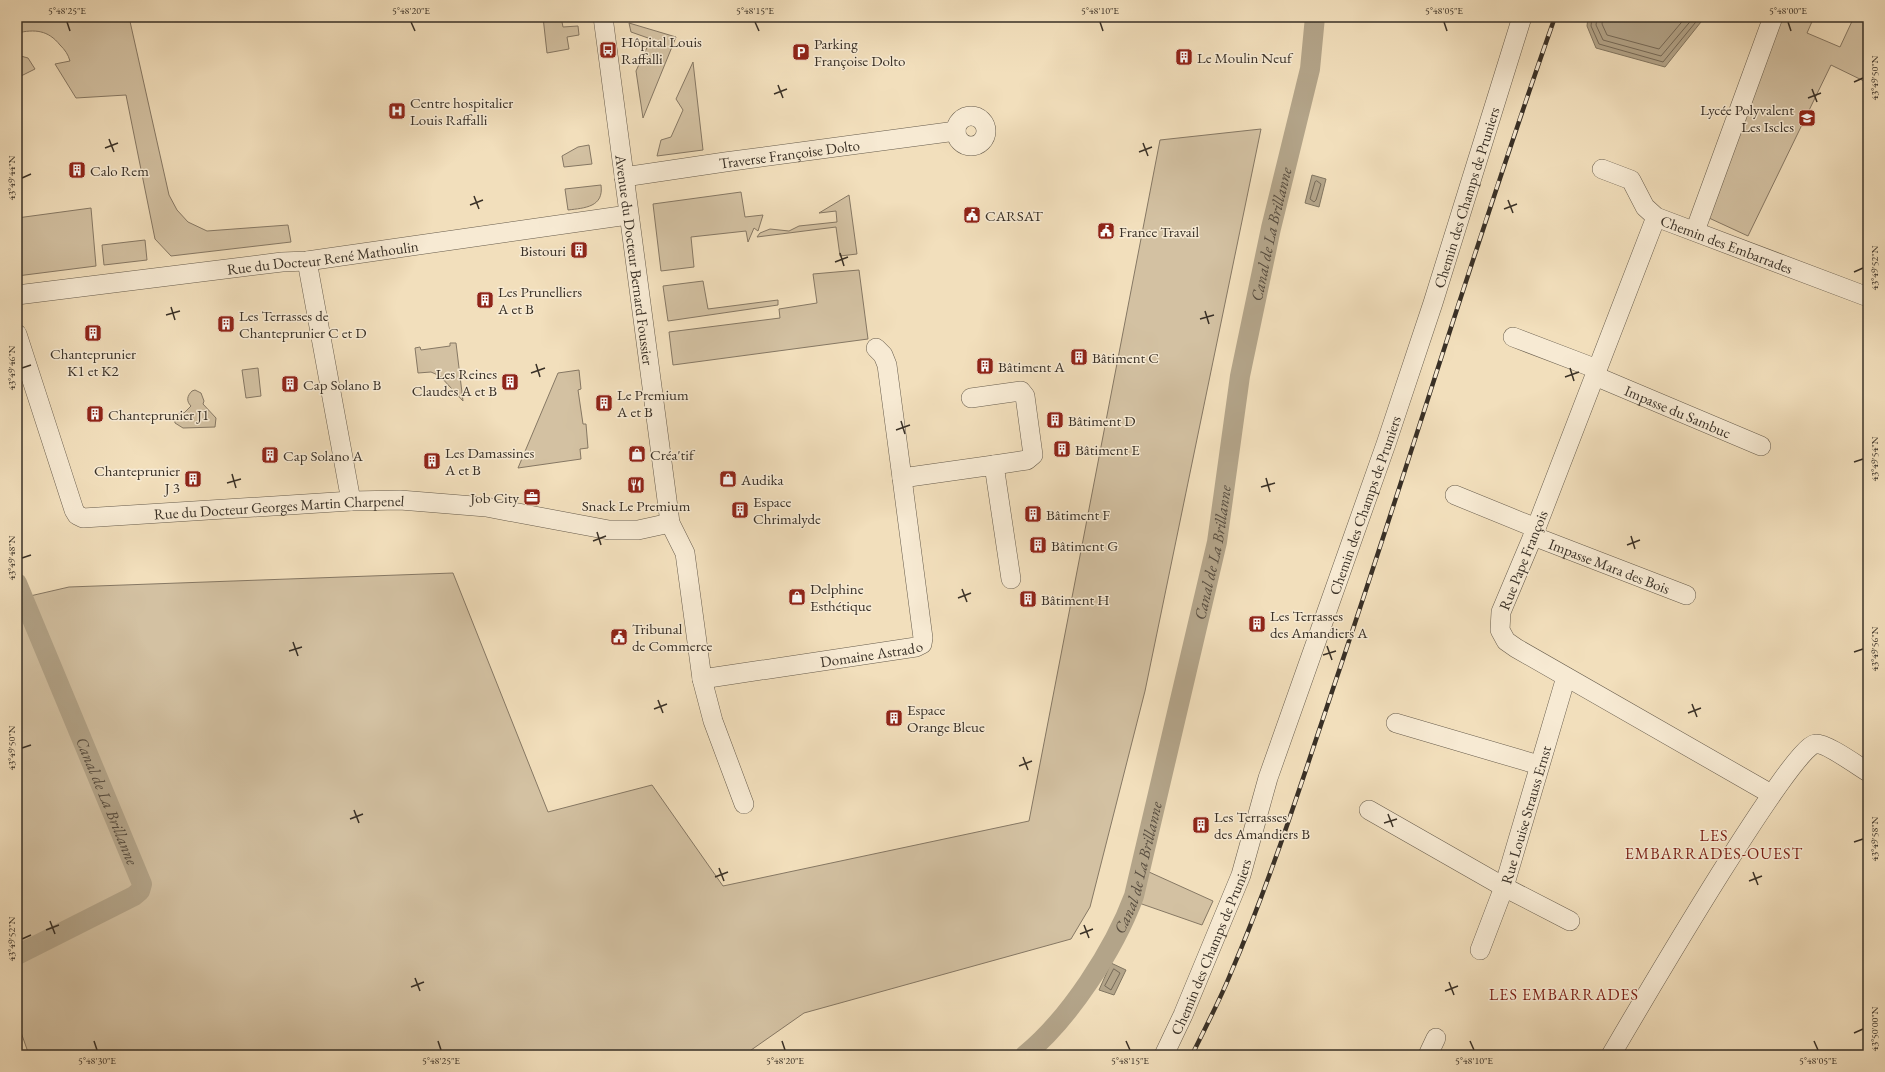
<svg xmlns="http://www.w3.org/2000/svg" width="1885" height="1072" viewBox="0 0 1885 1072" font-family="'EB Garamond',serif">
  <rect width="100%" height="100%" fill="#f2dfbc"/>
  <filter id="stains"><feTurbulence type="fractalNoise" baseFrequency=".005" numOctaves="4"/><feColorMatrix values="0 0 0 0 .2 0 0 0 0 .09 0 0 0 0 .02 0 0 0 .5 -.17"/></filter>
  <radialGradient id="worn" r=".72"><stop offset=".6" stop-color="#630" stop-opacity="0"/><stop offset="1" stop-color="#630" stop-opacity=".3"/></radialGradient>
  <!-- green -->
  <path fill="#d3c1a2" stroke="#867864" d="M17,17h112l40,178 8,15 11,12 19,9 81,-6 3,17 -120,14 -16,-17 -29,-144 -50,3 -21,-34 15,-3c-2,-7 -5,-11 -10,-16 -12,-15 -25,-16 -43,-12z
    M543,17h18l2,10 15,-1 1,9 -12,2 2,12 -22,4z
    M1782,17h32l-7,16 33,14 14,-30h14v66l-37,-18 -83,171 -39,-18z
    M629,23l47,14 -33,81 -7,-47 15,-32 -20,-7z
    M17,55l11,3 7,11 -18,9z
    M693,62l10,88 -46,6 4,-16 10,-3 12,-27 -7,-11z
    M1261,129l-116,562 -55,216 -19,32 -267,74 -60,42h-715l-12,-34v-422l52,-12 384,-14 95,239 104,-27 71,101 306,-65 131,-681z
    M589,145l3,19 -28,3 -2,-11 16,-9z
    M601,185c3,22 -16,23 -33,25l-3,-21z
    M741,192l4,25 18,-2 -5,16 -4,-3 -6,14 -2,-11 -55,6 3,30 -33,4 -8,-67z
    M849,195l8,59 -17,2 -4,-29 -79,10 3,-4 10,-4 19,2 10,-5 38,-4 -1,-11 -17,2z
    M91,208l5,58 -79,10v-58z
    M145,240l2,20 -43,5 -2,-20z
    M859,270l9,69 -195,26 -4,-33 111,-14 -1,-9 38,-6 -4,-29z
    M703,281l5,28 70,-9v5l-110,16 -5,-35z
    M450,343h6l7,58 -23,-25 -9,-4 -13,1 -3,-25 5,-1 1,3 29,-4z
    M258,368l3,28 -15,2 -4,-28z
    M579,370l2,19 -3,1 5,34h3l2,24 -8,1 1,10 -63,9 40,-95z
    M195,390l6,3 3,8 -1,3 13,14 -1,9 -32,1 -8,-5 -1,-7 8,-4 2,1 7,-7c-5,-5 -4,-10 1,-15z
    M1149,872l64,29 -11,24 -63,-22z"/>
  <!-- water -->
  <path fill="#b3a489" stroke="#827661" d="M1588,17h117l-40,50 -69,-19 -9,-22z
    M1312,175l14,4 -7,28 -14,-4z
    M1111,963l15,7 -12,25 -15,-5z"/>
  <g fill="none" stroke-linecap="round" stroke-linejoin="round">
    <!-- shore -->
    <path stroke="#766a58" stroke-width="1" d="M1592,17l-1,9 8,18 64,18 37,-45
      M1597,17l-1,8 7,15 58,16 33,-39
      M1603,17l-1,7 5,11 52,14 27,-32
      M1317,181l4,3 -5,16 -2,2 -4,-3 5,-17z
      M1114,969l6,4 -9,17 -6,-4z"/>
    <!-- canal -->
    <g stroke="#b3a489" stroke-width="20">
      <path id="s1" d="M17,583l125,301 -2,7 -6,5 -117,59"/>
      <path id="s2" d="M1025,1055c44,-36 89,-105 109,-159l83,-354 23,-166 31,-148 39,-159 5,-52"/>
    </g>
    <defs>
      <g id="minor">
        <path id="s3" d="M603,17l66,498 1,8 15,30 17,126 11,42 31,83"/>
        <circle cx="971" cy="131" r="15"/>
        <path id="s4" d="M1602,169l29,11 14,27 11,10 212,80"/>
        <path id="s5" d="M624,177l101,-15 231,-31"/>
        <path d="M1656,217l-123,319 -32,76 -1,18 6,11 10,7 255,146"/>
        <path d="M1695,231l78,-214"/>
        <path d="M307,261l44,240"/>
        <path id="s6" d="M17,295l265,-33 25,-1 321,-46"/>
        <path id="s7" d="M17,334l57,176 3,5 6,3 268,-17 49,-1 86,7 123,23h29l32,-7"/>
        <path d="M1513,337l84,32"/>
        <path d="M876,348l7,7 4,10 15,113"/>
        <path id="s8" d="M1595,376l166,70"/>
        <path d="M971,398l50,-7 4,5 8,59 -6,5 -33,5"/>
        <path d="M1455,495l81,33"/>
        <path id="s9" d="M1533,536l153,59"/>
        <path id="s10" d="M702,679l214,-32 6,-3 1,-6 -21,-160 92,-13 17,114"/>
        <path d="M1396,723l143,42"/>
        <path d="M1369,810l135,77 66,34"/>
        <path id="s11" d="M1480,950l24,-63 62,-210"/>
        <path id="s12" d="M1164,1055l19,-40 58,-140 27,-97 118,-334 47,-141 89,-286"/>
        <path d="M1428,1055l8,-17"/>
        <path d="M1611,1055c23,-39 179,-307 204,-311 10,-2 43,22 53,28"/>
      </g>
    </defs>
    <!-- minor casing -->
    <use href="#minor" stroke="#675c4c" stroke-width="20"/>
    <!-- minor -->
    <use href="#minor" stroke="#f7ead3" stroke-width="19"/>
    <defs>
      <path id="rail" d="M1192,1055c13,-27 27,-53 38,-80 43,-100 75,-204 110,-307 73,-217 139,-436 215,-651"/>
    </defs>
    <!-- rail casing -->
    <use href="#rail" stroke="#393026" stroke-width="4.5"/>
    <!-- rail -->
    <use href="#rail" stroke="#f7ead3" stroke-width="3" stroke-dasharray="9" stroke-linecap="butt"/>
  </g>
  <!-- ticks -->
  <path fill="none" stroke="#393026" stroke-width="1.5" d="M67,22l3,9M411,22l4,9M755,22l4,9M1100,22l3,9M1444,22l3,9M1788,22l3,9M1854,82l9,-4M778,85l5,13M1812,89l5,13M774,94l13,-5M1808,98l13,-5M109,139l5,13M1143,143l5,13M105,148l13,-5M1139,152l13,-5M22,178l9,-4M474,196l5,13M1508,200l5,13M470,205l13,-5M1504,209l13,-5M840,253l4,13M835,262l13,-5M1854,272l9,-4M171,307l4,13M1205,311l4,13M166,315l14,-4M1200,319l14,-4M536,364l4,13M22,368l9,-3M1570,368l4,13M531,373l14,-5M1565,377l14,-5M901,421l4,13M896,430l14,-5M1854,462l9,-3M232,474l4,14M1266,478l4,14M227,483l14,-4M1261,487l14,-4M597,532l4,13M1631,536l4,13M593,541l13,-5M1627,545l13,-5M22,558l9,-3M962,589l5,13M958,598l13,-5M293,642l5,14M1327,646l5,14M289,651l13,-4M1854,652l9,-3M1323,655l13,-4M658,700l5,13M1692,704l5,13M654,709l13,-5M1688,713l13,-5M22,748l9,-3M1023,757l5,13M1019,766l13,-5M354,810l5,13M1388,814l5,13M350,819l13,-5M1384,823l13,-4M1854,842l9,-3M719,868l5,13M1753,872l5,13M715,877l13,-5M1749,881l13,-5M50,921l5,13M1084,925l5,13M46,930l13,-5M1080,934l13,-5M22,939l9,-4M415,978l5,13M1449,982l5,13M411,987l13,-5M1445,991l13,-5M1854,1033l9,-4M94,1041l3,9M438,1041l3,9M782,1041l3,9M1126,1041l4,9M1470,1041l4,9M1814,1041l4,9"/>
  <!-- icons -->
  <defs>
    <symbol id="bus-square" viewBox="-11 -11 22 22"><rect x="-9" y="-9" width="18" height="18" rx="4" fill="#8f2418" stroke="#f7ead3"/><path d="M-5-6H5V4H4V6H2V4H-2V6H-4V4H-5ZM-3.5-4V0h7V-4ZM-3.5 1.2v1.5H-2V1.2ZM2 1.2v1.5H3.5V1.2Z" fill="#fff"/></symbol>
    <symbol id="parking-square" viewBox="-11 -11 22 22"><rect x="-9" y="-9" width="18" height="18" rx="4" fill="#8f2418" stroke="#f7ead3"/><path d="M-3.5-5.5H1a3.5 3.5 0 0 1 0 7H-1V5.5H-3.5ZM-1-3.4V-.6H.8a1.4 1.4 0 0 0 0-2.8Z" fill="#fff"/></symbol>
    <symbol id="building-square" viewBox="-11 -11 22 22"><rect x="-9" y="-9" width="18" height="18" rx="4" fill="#8f2418" stroke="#f7ead3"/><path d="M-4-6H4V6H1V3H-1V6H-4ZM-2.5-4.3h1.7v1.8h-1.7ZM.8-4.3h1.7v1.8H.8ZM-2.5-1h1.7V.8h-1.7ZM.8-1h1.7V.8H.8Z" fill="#fff"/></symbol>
    <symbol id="hospital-square" viewBox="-11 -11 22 22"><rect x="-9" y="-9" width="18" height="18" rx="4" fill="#8f2418" stroke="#f7ead3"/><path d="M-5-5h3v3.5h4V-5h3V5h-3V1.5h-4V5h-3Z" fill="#fff"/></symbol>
    <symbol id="school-square" viewBox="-11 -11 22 22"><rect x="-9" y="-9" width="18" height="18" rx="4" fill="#8f2418" stroke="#f7ead3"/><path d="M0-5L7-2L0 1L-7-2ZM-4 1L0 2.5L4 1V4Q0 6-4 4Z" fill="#fff"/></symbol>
    <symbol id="civic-square" viewBox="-11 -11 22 22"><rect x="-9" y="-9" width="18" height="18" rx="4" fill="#8f2418" stroke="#f7ead3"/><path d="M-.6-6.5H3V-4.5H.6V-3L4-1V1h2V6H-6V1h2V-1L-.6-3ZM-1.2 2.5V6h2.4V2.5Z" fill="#fff"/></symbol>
    <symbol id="shop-square" viewBox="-11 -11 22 22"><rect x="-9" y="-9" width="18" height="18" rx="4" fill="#8f2418" stroke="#f7ead3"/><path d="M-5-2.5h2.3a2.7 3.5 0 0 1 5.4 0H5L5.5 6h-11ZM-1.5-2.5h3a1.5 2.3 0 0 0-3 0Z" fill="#fff"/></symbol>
    <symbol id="restaurant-square" viewBox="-11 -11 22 22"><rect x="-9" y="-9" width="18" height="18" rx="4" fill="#8f2418" stroke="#f7ead3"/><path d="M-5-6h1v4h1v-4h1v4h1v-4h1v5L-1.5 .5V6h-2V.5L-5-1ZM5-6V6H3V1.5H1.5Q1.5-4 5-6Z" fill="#fff"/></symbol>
    <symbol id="office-square" viewBox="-11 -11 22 22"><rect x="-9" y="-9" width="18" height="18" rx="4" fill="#8f2418" stroke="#f7ead3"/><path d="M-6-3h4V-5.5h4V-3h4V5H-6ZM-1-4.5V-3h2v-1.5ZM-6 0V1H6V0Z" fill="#fff"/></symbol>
  </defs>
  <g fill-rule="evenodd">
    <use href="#bus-square" x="598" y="40" width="20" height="20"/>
    <use href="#parking-square" x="791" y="42" width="20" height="20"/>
    <use href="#building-square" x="1174" y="47" width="20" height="20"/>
    <use href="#hospital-square" x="387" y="101" width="20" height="20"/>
    <use href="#school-square" x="1797" y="108" width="20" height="20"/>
    <use href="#building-square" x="67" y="160" width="20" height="20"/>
    <use href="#civic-square" x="962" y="205" width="20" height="20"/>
    <use href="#civic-square" x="1096" y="221" width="20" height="20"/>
    <use href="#building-square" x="569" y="240" width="20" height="20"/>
    <use href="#building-square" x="475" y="290" width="20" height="20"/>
    <use href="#building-square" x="216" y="314" width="20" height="20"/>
    <use href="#building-square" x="83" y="323" width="20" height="20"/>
    <use href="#building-square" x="1069" y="347" width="20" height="20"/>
    <use href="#building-square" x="975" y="356" width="20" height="20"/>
    <use href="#building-square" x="500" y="372" width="20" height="20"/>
    <use href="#building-square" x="280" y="374" width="20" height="20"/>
    <use href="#building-square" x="594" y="393" width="20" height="20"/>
    <use href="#building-square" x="85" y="404" width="20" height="20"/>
    <use href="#building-square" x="1045" y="410" width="20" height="20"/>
    <use href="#building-square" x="1052" y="439" width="20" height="20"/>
    <use href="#shop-square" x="627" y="444" width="20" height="20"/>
    <use href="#building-square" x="260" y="445" width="20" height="20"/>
    <use href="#building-square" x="422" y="451" width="20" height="20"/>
    <use href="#building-square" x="183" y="469" width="20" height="20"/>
    <use href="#shop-square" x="718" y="469" width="20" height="20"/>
    <use href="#restaurant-square" x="626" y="475" width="20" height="20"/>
    <use href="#office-square" x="522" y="487" width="20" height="20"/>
    <use href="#building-square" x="730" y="500" width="20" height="20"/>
    <use href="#building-square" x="1023" y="504" width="20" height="20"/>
    <use href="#building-square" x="1028" y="535" width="20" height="20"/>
    <use href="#shop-square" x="787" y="587" width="20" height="20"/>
    <use href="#building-square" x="1018" y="589" width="20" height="20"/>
    <use href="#building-square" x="1247" y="614" width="20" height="20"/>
    <use href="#civic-square" x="609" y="627" width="20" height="20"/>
    <use href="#building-square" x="884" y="708" width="20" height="20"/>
    <use href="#building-square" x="1191" y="815" width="20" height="20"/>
  </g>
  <g text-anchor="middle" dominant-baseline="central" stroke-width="3" stroke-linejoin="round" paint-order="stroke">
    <!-- poi labels -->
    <g font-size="15" fill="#393026" stroke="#f7ead3" text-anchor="start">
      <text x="621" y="41">Hôpital Louis<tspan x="621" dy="17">Raffalli</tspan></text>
      <text x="814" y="43">Parking<tspan x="814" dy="17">Françoise Dolto</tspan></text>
      <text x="1197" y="57">Le Moulin Neuf</text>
      <text x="410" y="102">Centre hospitalier<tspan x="410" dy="17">Louis Raffalli</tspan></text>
      <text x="1794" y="109" text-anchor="end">Lycée Polyvalent<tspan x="1794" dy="17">Les Iscles</tspan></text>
      <text x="90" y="170">Calo Rem</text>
      <text x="985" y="215">CARSAT</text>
      <text x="1119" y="231">France Travail</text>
      <text x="566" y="250" text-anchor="end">Bistouri</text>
      <text x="498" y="291">Les Prunelliers<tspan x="498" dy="17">A et B</tspan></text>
      <text x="239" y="315">Les Terrasses de<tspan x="239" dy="17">Chanteprunier C et D</tspan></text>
      <text x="93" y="353" text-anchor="middle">Chanteprunier<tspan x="93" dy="17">K1 et K2</tspan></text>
      <text x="1092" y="357">Bâtiment C</text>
      <text x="998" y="366">Bâtiment A</text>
      <text x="497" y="373" text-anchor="end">Les Reines<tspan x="497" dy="17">Claudes A et B</tspan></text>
      <text x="303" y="384">Cap Solano B</text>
      <text x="617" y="394">Le Premium<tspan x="617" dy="17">A et B</tspan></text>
      <text x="108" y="414">Chanteprunier J1</text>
      <text x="1068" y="420">Bâtiment D</text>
      <text x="1075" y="449">Bâtiment E</text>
      <text x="445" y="452">Les Damassines<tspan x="445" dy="17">A et B</tspan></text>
      <text x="650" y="454">Créa'tif</text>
      <text x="283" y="455">Cap Solano A</text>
      <text x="180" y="470" text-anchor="end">Chanteprunier<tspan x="180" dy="17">J 3</tspan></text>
      <text x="741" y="479">Audika</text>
      <text x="519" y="497" text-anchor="end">Job City</text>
      <text x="753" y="501">Espace<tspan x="753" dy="17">Chrimalyde</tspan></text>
      <text x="636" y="505" text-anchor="middle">Snack Le Premium</text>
      <text x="1046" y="514">Bâtiment F</text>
      <text x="1051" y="545">Bâtiment G</text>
      <text x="810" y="588">Delphine<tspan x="810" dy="17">Esthétique</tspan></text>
      <text x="1041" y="599">Bâtiment H</text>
      <text x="1270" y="615">Les Terrasses<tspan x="1270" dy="17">des Amandiers A</tspan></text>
      <text x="632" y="628">Tribunal<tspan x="632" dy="17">de Commerce</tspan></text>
      <text x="907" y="709">Espace<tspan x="907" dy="17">Orange Bleue</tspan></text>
      <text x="1214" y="816">Les Terrasses<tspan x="1214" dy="17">des Amandiers B</tspan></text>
    </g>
    <!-- street labels -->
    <g font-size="15" fill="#393026" stroke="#f7ead3">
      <text stroke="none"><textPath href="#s5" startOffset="167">Traverse Françoise Dolto</textPath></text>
      <text stroke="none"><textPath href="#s12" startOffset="910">Chemin des Champs de Pruniers</textPath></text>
      <text stroke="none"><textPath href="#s4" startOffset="152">Chemin des Embarrades</textPath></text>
      <text stroke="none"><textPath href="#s6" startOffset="308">Rue du Docteur René Mathoulin</textPath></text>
      <text stroke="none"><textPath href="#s3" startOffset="245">Avenue du Docteur Bernard Foussier</textPath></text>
      <text stroke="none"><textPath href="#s8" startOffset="90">Impasse du Sambuc</textPath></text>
      <text stroke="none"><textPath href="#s12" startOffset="586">Chemin des Champs de Pruniers</textPath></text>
      <text stroke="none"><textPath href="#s7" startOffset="394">Rue du Docteur Georges Martin Charpenel</textPath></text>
      <text transform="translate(1523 560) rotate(-68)">Rue Pape François</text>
      <text stroke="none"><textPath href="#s9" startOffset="82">Impasse Mara des Bois</textPath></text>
      <text stroke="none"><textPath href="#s10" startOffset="171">Domaine Astrado</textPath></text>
      <text stroke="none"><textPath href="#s11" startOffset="143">Rue Louise Strauss Ernst</textPath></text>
      <text stroke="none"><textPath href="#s12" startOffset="118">Chemin des Champs de Pruniers</textPath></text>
    </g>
    <!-- water labels -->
    <g font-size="16" font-style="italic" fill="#584d3f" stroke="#f7ead3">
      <text stroke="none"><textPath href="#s2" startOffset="871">Canal de La Brillanne</textPath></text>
      <text stroke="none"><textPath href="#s2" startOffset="547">Canal de La Brillanne</textPath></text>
      <text stroke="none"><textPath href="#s1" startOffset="236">Canal de La Brillanne</textPath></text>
      <text stroke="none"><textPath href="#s2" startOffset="223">Canal de La Brillanne</textPath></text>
    </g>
    <!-- neighbourhood labels -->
    <g font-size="16" letter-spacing="1" fill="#7a1f14" stroke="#f7ead3">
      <text x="1714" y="835">LES<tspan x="1714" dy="18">EMBARRADES-OUEST</tspan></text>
      <text x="1564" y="994">LES EMBARRADES</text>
    </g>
  </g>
  <!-- margin -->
  <rect width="1885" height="1072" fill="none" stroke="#f2dfbc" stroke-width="44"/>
  <rect x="22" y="22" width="1841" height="1028" fill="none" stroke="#393026" stroke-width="1.5"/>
  <g font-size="10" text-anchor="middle" fill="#393026">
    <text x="67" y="14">5°48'25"E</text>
    <text x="411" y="14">5°48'20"E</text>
    <text x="755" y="14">5°48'15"E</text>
    <text x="1100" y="14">5°48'10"E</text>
    <text x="1444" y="14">5°48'05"E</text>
    <text x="1788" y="14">5°48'00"E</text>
    <text transform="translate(1874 78) rotate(-90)" y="4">43°49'50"N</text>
    <text transform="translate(11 178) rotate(-90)" y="4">43°49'44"N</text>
    <text transform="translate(1874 268) rotate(-90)" y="4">43°49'52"N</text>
    <text transform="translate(11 368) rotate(-90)" y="4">43°49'46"N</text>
    <text transform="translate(1874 459) rotate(-90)" y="4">43°49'54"N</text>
    <text transform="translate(11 558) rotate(-90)" y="4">43°49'48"N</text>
    <text transform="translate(1874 649) rotate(-90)" y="4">43°49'56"N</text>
    <text transform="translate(11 748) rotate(-90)" y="4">43°49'50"N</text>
    <text transform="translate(1874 839) rotate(-90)" y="4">43°49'58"N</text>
    <text transform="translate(11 939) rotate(-90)" y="4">43°49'52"N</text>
    <text transform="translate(1874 1029) rotate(-90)" y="4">43°50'00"N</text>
    <text x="97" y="1064">5°48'30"E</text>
    <text x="441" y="1064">5°48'25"E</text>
    <text x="785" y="1064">5°48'20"E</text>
    <text x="1130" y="1064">5°48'15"E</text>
    <text x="1474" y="1064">5°48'10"E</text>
    <text x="1818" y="1064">5°48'05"E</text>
  </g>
  <rect width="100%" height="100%" filter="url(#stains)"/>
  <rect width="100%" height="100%" fill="url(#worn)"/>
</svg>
